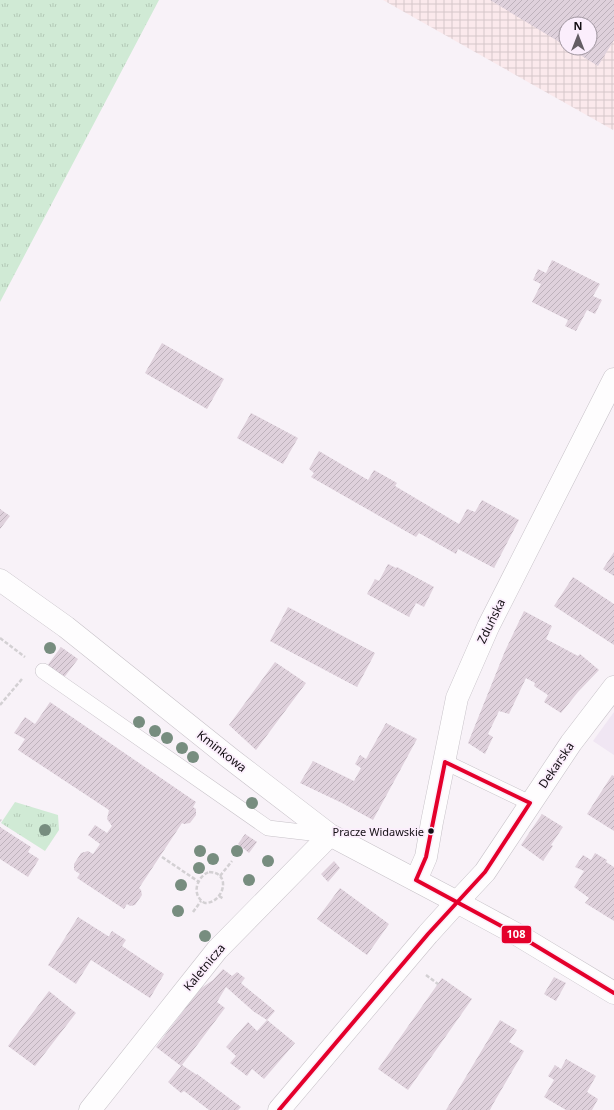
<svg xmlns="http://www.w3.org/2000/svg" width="614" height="1110" viewBox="0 0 614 1110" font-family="'Noto Sans',sans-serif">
  <defs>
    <pattern id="industrial-grid" width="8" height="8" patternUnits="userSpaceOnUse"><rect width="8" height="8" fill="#fbe9ec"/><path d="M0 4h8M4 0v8" fill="none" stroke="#d6c7ca"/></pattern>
    <pattern id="grass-tufts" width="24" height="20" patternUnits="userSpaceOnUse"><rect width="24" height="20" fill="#d0ead5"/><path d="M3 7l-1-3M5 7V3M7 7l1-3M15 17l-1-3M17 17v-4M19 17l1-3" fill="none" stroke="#b2c8b6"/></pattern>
    <pattern id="building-hatch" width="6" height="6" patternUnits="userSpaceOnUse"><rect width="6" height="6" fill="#dfd1dc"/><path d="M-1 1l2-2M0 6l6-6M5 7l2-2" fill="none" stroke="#beb2bc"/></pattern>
  </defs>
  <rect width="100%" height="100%" fill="#f8f2f8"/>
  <!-- industrial -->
  <path fill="url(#industrial-grid)" fill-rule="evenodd" d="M383,0h231v129l-1,1zM566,24h24v24h-24z"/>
  <!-- education -->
  <path fill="#f0e6f3" d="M614,712v43l-21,-14z"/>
  <!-- grass -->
  <path fill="url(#grass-tufts)" d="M0,0h159l-159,302z
    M15,802l43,13 1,15 -14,21 -44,-28z"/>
  <!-- building -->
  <path fill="url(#building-hatch)" d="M490,0h124v40l-16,26 -29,-18h21v-24h-24v22z
    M552,260l48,24 -7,12 9,4 -7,14 -8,-4 -11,21 -11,-5 3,-6 -36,-18 9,-18 -8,-4 5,-11 8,4z
    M162,343l62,36 -17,30 -62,-36z
    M251,413l47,25 -15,26 -46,-26z
    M319,451l49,29 6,-10 23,13 -2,3 64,38 8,-15 8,3 7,-12 37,20 -25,48 -36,-19 -2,5 -37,-21 -3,4 -105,-60 3,-4 -5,-4z
    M0,509l10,7 -10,13z
    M614,552v24l-11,-7z
    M388,564l8,4 1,-1 37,20 -10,20 -8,-4 -7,14 -42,-23 8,-15 4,2z
    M573,577l41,27v41l-60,-39z
    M288,607l87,46 -18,34 -87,-46z
    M524,611l28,15 -6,13 32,17 2,-2 19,16 -21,22 -17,21 -17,-11 4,-7 -14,-9 1,-3 -9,-5 -17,36 -10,-3 -11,23 5,3 -8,17 -17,-11 37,-92z
    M61,647l17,12 -15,20 -16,-13z
    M275,662l31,21 -50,67 -27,-25z
    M50,702l146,100 -3,5 3,2v6l-6,8 -6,1 -2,-1 -43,65 2,2 1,5 -7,10 -5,1 -3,-2 -3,5 -47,-31 3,-4 -6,-4v-6l7,-11 7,-2 5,3 7,-10 -12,-9 7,-10 12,8 5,-7 -5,-7 2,-9 -91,-60 7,-11 -11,-6 11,-16 10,7z
    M386,723l31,16 -44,81 -31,-17 -42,-20 13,-22 41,20 7,-13 -6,-4 5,-9 6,4z
    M612,775l2,1v55l-27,-17z
    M542,814l21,13 -12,18 2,1 -10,15 -22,-16z
    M0,827l31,20 -3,5 11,7 -11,18 -28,-18z
    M245,834l12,8 -8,11 -11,-9z
    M595,853l12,7 -1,2 8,5v54l-29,-18 4,-5 -15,-11 10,-16 -9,-4 8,-12 8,5z
    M334,861l6,7 -12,14 -7,-8z
    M340,888l49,36 -22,31 -50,-36z
    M78,917l30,19h1l3,-5 14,9 -4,6 42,28 -14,24 -59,-38 -15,24 -28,-19z
    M223,969l9,7 5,-4 8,6 -4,5 1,1 33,27 -8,9 -14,-9 -27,-24 -9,15 8,6 -43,57 15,10v-1l44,33 -3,3h-29l-25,-19 -3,2 -13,-11 13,-16 -25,-19 44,-58 13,-9z
    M554,977l12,6 -10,18 -12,-7z
    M442,978l30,21 -64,91 -30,-21z
    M49,991l27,22 -41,53 -27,-20z
    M267,1020l28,23 -31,36 -12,-10 -5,7 -17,-13 6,-7 -10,-9 22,-25 9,9z
    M500,1020l17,10 -8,12 15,9 -31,53 -3,6h-44z
    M566,1059l30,17 -9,16 11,7 -6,11h-26l-22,-13 10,-17 -6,-4 7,-11 6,4z"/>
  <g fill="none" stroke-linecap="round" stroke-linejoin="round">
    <defs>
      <path id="lane" d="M43,671l225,157 60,7
        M445,762l85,41"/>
      <path id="street" d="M0,580l66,47 165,132 99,76 127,67 28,-30 86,-129 43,-56
        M416,880l10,-23 6,-35 25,-124 31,-71 126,-248
        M90,1110l127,-160 113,-115"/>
      <path id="secondary" d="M279,1110l149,-176 29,-32 61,33 96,58"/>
    </defs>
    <!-- lane casing -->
    <use href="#lane" stroke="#c7c2c8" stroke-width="16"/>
    <!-- street casing -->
    <use href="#street" stroke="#c7c2c8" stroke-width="23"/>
    <!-- secondary casing -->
    <use href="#secondary" stroke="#c7c2c8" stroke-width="23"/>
    <!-- path -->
    <path stroke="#d3d0d3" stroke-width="2.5" stroke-dasharray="4 2" stroke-linecap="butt" d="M0,638l25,19
      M0,705l22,-26
      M0,820l1,1
      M162,857l37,25
      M209,872c23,0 15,31 -4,31 -14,-7 -9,-26 4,-31z
      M220,876l12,-15
      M219,896l5,3
      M193,912l8,-11
      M426,975l12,9"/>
    <!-- lane -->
    <use href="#lane" stroke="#fefdfe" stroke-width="15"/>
    <!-- street -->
    <use href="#street" stroke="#fefdfe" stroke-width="22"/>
    <!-- secondary -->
    <use href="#secondary" stroke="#fefdfe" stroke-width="22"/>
    <defs>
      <path id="bus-1" d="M445,762l85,41
        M416,880l102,55 96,58
        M416,880l10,-23 19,-95
        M279,1110l149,-176 57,-62 45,-69"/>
    </defs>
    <!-- bus-1 casing -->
    <use href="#bus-1" stroke="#fbeefc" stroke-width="7"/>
    <!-- bus-1 -->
    <use href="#bus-1" stroke="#e4002b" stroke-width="4"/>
  </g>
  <!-- trees -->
  <g fill="#778d7f">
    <circle cx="50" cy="648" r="6"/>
    <circle cx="139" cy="722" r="6"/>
    <circle cx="155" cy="731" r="6"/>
    <circle cx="167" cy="738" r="6"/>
    <circle cx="182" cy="748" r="6"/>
    <circle cx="193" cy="757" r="6"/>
    <circle cx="252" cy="803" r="6"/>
    <circle cx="45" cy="830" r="6"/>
    <circle cx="200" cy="851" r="6"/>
    <circle cx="237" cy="851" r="6"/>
    <circle cx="213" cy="859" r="6"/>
    <circle cx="268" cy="861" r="6"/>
    <circle cx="199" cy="868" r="6"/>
    <circle cx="249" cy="880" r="6"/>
    <circle cx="181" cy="885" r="6"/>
    <circle cx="178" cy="911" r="6"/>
    <circle cx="205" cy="936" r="6"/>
  </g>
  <!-- markers -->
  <circle fill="#140f14" stroke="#fbeefc" stroke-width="1.5" cx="431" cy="831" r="3.5"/>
  <g text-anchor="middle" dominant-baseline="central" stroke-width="3.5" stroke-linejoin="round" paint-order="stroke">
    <!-- bus labels -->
    <g font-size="11" fill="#140f14" stroke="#fbeefc" text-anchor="end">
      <text x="424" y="831">Pracze Widawskie</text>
    </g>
    <!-- street labels -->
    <g font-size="12" fill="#140f14" stroke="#fbeefc">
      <text transform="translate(491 621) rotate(-64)">Zduńska</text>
      <text transform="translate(222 751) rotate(38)">Kminkowa</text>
      <text transform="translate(556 765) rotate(-56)">Dekarska</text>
      <text transform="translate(204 967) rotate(-50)">Kaletnicza</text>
    </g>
  </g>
  <rect stroke="#fbeefc" stroke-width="1.5" x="501" y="925" width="31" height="19" rx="4" fill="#e4002b"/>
  <g font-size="11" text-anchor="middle" font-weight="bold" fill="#fff">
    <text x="516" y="938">108</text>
  </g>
  <!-- north arrow -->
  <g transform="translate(578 36)"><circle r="19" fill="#fbeefc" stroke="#9f959f"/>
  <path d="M0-3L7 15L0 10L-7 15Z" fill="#645e64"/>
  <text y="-6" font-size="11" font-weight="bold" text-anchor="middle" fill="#140f14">N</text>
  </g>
</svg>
